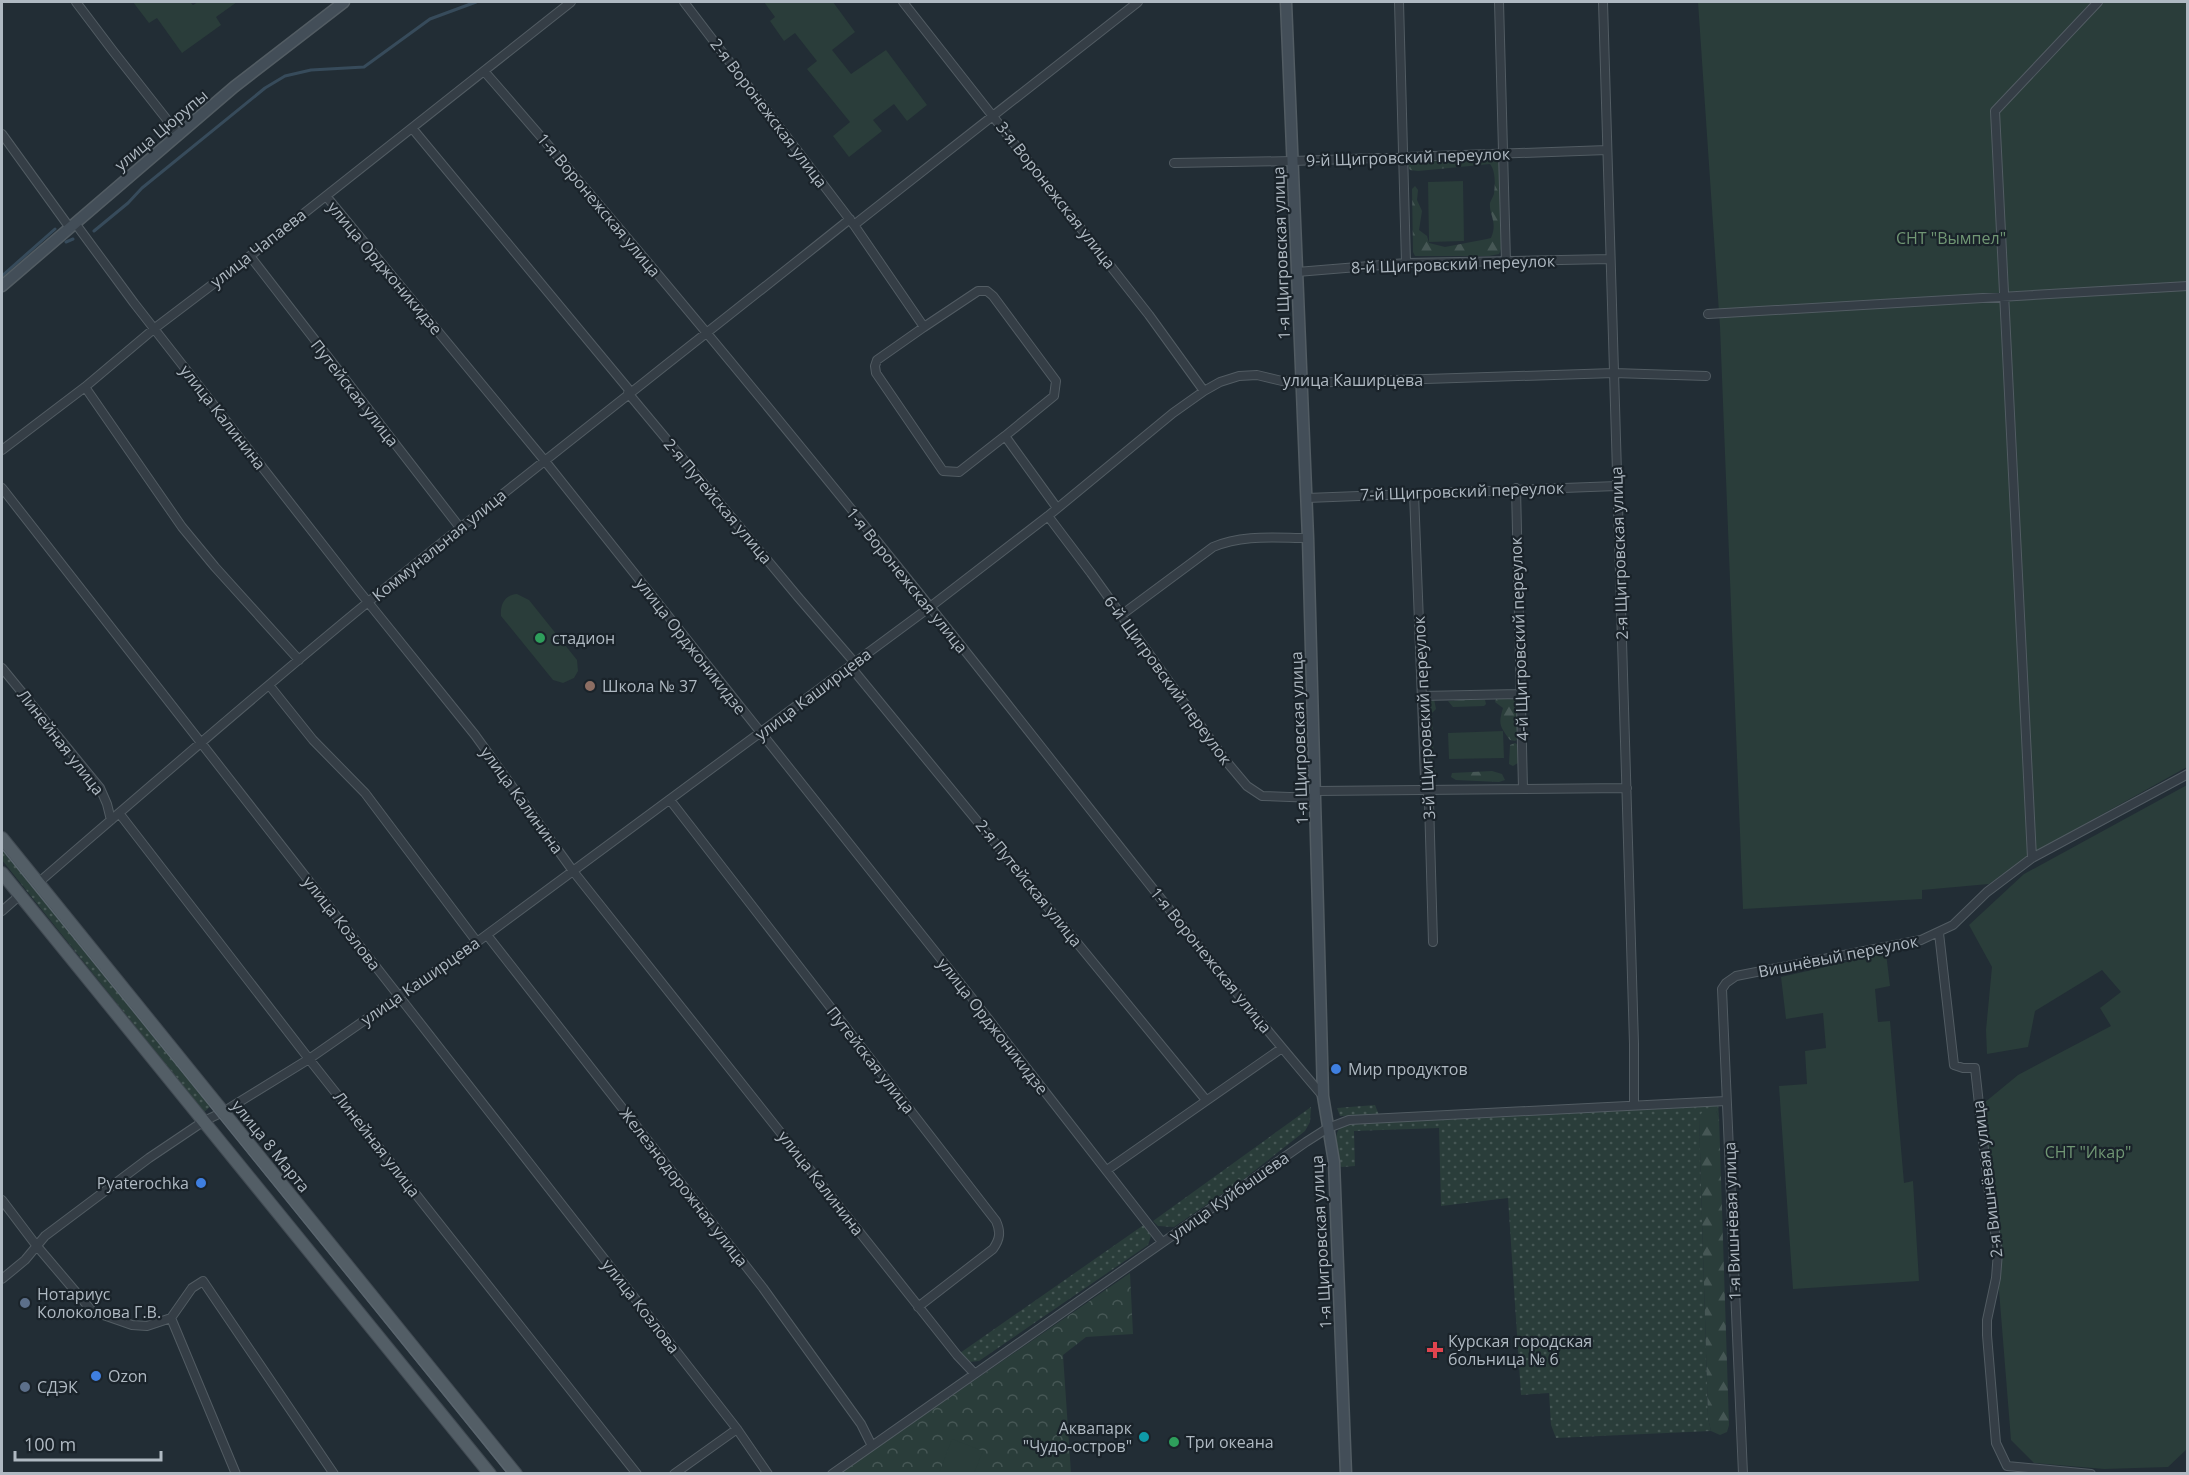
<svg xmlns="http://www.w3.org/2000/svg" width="2189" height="1475" viewBox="0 0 2189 1475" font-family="'Open Sans',sans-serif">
  <defs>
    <pattern id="grass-dots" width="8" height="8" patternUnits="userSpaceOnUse" patternTransform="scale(1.5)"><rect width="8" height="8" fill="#2a3d3a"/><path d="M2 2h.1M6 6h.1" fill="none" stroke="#465755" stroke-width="1.8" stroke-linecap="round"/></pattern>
    <pattern id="forest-firs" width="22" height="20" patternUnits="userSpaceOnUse" patternTransform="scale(1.5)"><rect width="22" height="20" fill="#2a3d3a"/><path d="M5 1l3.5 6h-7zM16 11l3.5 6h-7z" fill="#465755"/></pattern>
    <pattern id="park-crowns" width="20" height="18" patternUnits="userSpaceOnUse" patternTransform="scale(1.5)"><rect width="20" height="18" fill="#2a3d3a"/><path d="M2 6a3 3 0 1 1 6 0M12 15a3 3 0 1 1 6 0" fill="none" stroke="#465755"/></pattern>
  </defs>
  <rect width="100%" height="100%" fill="#222d35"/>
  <!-- grass -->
  <path fill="url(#grass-dots)" d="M2,847l209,259 -7,6 -202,-252z
    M1718,1104l1,13 -3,-6 -17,6 9,301 3,13 -155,7 -5,-13 -2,-32 -28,2 -13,-197 -67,8 -2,-78 -85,3 1,35 -13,1 -3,-1c-1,-14 -9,-35 6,-42z
    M1375,1105l4,10 -39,1 -3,-8z
    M1311,1107l-1,15 -5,9 -61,48 -70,48 -16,-1 -5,-5z
    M1145,1224l6,12 -3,9 -169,116 -10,1 -9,-9z"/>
  <!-- forest -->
  <path fill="url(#forest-firs)" d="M1496,157l5,5c1,18 6,80 -2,92l-10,2h-74l-2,-4 -1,-63 3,-3 3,4 -1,10 5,11 -3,19 8,6 2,7 16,4 42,-8 4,-1c7,-16 -2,-23 -1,-35 1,-3 3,-6 4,-9 1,-9 2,-23 -4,-30l-72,7 -8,-1 -2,-4 2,-5 4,-2z
    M1515,695l3,5 1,38 -4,3 -5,-1c-10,-14 -12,-15 -7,-32l-8,-6 2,-6z
    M1429,698l5,1 2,10 -4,4 2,53 3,11 -5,1 -6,-76z
    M1461,700h24l1,4 -2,2 -31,1 -5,-6z
    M1515,743l5,3 1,15 -8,5 -4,-2 1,-19z
    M1492,771l10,3 3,6 -6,2 -43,-2 -5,-3 1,-4z
    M1710,1109l6,2 3,6 10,308 -2,7 -7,3 -9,-4 -3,-13 -9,-301 4,-6z"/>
  <!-- park -->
  <path fill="url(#park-crowns)" d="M1130,1273l3,61 -47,3 -23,18 8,118 -232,1z"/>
  <!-- garden -->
  <path fill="#2a3d3a" d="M133,2h57l3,3 5,-3h39l-21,15 5,8 -39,28 -25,-35 -8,5z
    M764,2h69l22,30 -23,18 19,24 35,-24 41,55 -20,16 -13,-17 -21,16 9,11 -33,26 -16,-21 17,-14 -43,-53 10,-8 -22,-28 -11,8 -14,-20 5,-4z
    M1698,2h489v765l-154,86 -44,31 -67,6v9l-179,10 -23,-582z
    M1463,181l1,60 -35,1 -1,-60z
    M517,594l12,6 48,60 1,11 -4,7 -11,5 -10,-3 -52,-64c-1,-12 4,-21 16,-22z
    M1503,731l1,27 -55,1 -1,-26z
    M2187,785l1,663 -20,19 -64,2 -70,-6 -23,-23 -27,-337 34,-28 93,-49 -11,-18 21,-16 -19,-22 -67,41 -7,36 -41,7 -1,-24 6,-63 -23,-42 55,-51z
    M1886,953l4,33 -15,3 3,33 12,-1 14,162 9,-2 6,100 -126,8 -14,-203 28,-2 -2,-33 21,-3 -3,-35 -37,6 -5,-42z
    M952,1439l31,12 -9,22h-35z"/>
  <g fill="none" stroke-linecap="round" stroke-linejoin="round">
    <!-- stream -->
    <path stroke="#374b5b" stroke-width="3" d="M94,231l34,-28 14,-15 123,-100 20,-12 26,-6 53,-3 66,-48 46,-17
      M66,242l7,-3
      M3,275l52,-46"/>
    <defs>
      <path id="street" d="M76,2l37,49 66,84
        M684,2l170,223 70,102 54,-36h9l6,5 63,85 -2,15 -49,40
        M903,2l246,313 55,76
        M1399,2l7,261
        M1499,2l7,260
        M1603,2l31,1042v61
        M484,71c153,175 301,355 447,537 130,162 256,329 391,487
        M412,128l218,263
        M2,134l68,94
        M1174,163l119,-2 314,-11
        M326,196l219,265 427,537 190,244
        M75,223l59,80 221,283 120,149 98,136 384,484 17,18
        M854,225l284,-223
        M250,256l211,273
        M1297,272l109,-9 204,-4
        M1708,314l480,-28
        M924,327l-47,33 -2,6 1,7 67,98 16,1 46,-36 52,72
        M85,387l97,140 33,40 84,93
        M628,393l170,204 57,66
        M2,450l83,-63 70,-59 95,-72 321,-254
        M2,488l735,941 31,45
        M1516,488l7,301
        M1414,493l11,285 4,23 4,141
        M1307,498l310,-12
        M1048,516l43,57 135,188 21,25 15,10 54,2
        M1120,616l93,-69c30,-13 63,-9 95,-9
        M850,666l356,434
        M2,668l98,120 7,16 4,16
        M269,685l44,55 52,53 112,149
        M1421,696l99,-2
        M1316,791l311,-3
        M670,800l326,421c5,11 4,18 -3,28l-75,58
        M119,813l190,246 328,415
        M2032,858l-37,-747 103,-109
        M38,883c109,-94 218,-189 329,-280 160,-130 322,-255 483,-384
        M2,911l17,-15
        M1939,933l15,132 9,3h12l13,118 10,66 -2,26 -9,42v15l9,108 11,23 84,8
        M487,935l276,353 98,136 11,22
        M1107,1170l175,-122
        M2,1200l34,45 56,66 40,14 15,1 24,-8
        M2,1279l23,-19 20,-24 104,-78 55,-37 19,-9 86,-53 168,-117 453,-335 118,-91 125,-103 31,-22 16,-9 19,-6 18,-1 25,6 20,2 312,-10 92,3
        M236,1474l-65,-156 21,-30 11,-7 131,193
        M674,1474l63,-45
        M832,1474l474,-332 22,-14 21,-8 377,-19
        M1743,1474l-21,-485 4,-6 10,-7 185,-36 32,-15 34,-33 45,-34 156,-84"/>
      <path id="secondary" d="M1286,2l22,536 15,558 11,66 12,312
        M2,286l232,-199 110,-85"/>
      <path id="primary" d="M2,838l514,636
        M2,873l488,601"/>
    </defs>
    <!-- street casing -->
    <use href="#street" stroke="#525c63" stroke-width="10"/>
    <!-- secondary casing -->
    <use href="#secondary" stroke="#525c63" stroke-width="13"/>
    <!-- primary casing -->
    <use href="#primary" stroke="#414a52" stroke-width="14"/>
    <!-- street -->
    <use href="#street" stroke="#353e46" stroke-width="8"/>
    <!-- secondary -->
    <use href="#secondary" stroke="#434e58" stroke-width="10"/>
    <!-- primary -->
    <use href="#primary" stroke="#535e66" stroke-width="12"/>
    <!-- tram -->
    <path stroke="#5b666f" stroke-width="1.5" d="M2,849l506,625"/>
  </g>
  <!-- markers -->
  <g fill="#2e9e5b" stroke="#1a232a" stroke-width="2">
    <circle cx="540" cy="638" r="6"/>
    <circle cx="1174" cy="1442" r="6"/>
  </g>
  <circle fill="#8d6e63" stroke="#1a232a" stroke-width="2" cx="590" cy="686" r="6"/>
  <g fill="#3f7fe0" stroke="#1a232a" stroke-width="2">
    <circle cx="1336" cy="1069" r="6"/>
    <circle cx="201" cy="1183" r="6"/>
    <circle cx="96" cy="1376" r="6"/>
  </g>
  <g fill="#5c6f8a" stroke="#1a232a" stroke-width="2">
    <circle cx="25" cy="1303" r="6"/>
    <circle cx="25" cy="1387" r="6"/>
  </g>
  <path fill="#e0444e" stroke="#1a232a" stroke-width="2" d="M1432 1341h6v6h6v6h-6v6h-6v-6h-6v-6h6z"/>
  <circle fill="#0f9aa8" stroke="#1a232a" stroke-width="2" cx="1144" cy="1437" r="6"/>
  <g text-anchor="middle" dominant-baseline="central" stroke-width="4.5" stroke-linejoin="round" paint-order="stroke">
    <!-- street labels -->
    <g font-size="16" fill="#afb9c2" stroke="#1a232a">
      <text transform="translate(769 113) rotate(53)">2-я Воронежская улица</text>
      <text transform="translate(161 130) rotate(-40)">улица Цюрупы</text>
      <text transform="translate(1408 157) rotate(-2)">9-й Щигровский переулок</text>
      <text transform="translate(1056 195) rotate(52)">3-я Воронежская улица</text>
      <text transform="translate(599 205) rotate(50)">1-я Воронежская улица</text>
      <text transform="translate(258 248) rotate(-38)">улица Чапаева</text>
      <text transform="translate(1281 253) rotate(-92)">1-я Щигровская улица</text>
      <text transform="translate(1453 264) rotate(-2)">8-й Щигровский переулок</text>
      <text transform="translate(385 268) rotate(50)">улица Орджоникидзе</text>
      <text x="1353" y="380">улица Каширцева</text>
      <text transform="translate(355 393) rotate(52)">Путейская улица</text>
      <text transform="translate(223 417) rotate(52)">улица Калинина</text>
      <text transform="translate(1462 491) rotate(-2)">7-й Щигровский переулок</text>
      <text transform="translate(718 501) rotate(50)">2-я Путейская улица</text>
      <text transform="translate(439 545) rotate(-39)">Коммунальная улица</text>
      <text transform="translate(1619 553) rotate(-92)">2-я Щигровская улица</text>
      <text transform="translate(907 580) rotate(51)">1-я Воронежская улица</text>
      <text transform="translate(1519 639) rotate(-92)">4-й Щигровский переулок</text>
      <text transform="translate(691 646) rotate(52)">улица Орджоникидзе</text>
      <text transform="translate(1168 680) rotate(54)">6-й Щигровский переулок</text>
      <text transform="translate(813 694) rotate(-37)">улица Каширцева</text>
      <text transform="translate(1424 718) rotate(-93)">3-й Щигровский переулок</text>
      <text transform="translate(1299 738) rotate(-92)">1-я Щигровская улица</text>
      <text transform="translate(61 742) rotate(52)">Линейная улица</text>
      <text transform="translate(522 800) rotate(54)">улица Калинина</text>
      <text transform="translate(1029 883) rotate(51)">2-я Путейская улица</text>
      <text transform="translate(342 923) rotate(52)">улица Козлова</text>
      <text transform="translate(1838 956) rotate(-11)">Вишнёвый переулок</text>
      <text transform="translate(1211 960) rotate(51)">1-я Воронежская улица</text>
      <text transform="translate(420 981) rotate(-35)">улица Каширцева</text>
      <text transform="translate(993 1026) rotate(52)">улица Орджоникидзе</text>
      <text transform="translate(871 1060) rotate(52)">Путейская улица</text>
      <text transform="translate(377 1144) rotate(52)">Линейная улица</text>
      <text transform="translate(271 1146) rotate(51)">улица 8 Марта</text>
      <text transform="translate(1987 1179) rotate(-97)">2-я Вишнёвая улица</text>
      <text transform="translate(821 1183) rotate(52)">улица Калинина</text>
      <text transform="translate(684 1187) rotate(52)">Железнодорожная улица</text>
      <text transform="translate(1229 1196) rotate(-35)">улица Куйбышева</text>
      <text transform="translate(1732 1221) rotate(-92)">1-я Вишнёвая улица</text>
      <text transform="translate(1321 1242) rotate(-93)">1-я Щигровская улица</text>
      <text transform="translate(641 1306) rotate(52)">улица Козлова</text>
    </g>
    <!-- park labels -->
    <g font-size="16" fill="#709674" stroke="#1a232a">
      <text x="1951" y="238">СНТ "Вымпел"</text>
      <text x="2088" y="1152">СНТ "Икар"</text>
    </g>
    <!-- poi labels -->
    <g font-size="16" fill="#afb9c2" stroke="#1a232a" text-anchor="start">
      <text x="552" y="638">стадион</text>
      <text x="602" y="686">Школа № 37</text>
      <text x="1348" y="1069">Мир продуктов</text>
      <text x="189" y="1183" text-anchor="end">Pyaterochka</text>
      <text x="37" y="1294">Нотариус<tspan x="37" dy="18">Колоколова Г.В.</tspan></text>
      <text x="1448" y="1341">Курская городская<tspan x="1448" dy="18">больница № 6</tspan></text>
      <text x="108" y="1376">Ozon</text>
      <text x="37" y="1387">СДЭК</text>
      <text x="1132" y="1428" text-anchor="end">Аквапарк<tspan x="1132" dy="18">"Чудо-остров"</tspan></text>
      <text x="1186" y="1442">Три океана</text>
    </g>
  </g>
  <!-- border -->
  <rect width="2189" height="1475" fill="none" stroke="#afb9c2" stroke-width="6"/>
  <!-- scale -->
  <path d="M15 1451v9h146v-9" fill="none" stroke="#afb9c2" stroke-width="3"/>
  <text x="24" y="1451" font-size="18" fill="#afb9c2" stroke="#1a232a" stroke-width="4.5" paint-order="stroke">100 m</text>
</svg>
